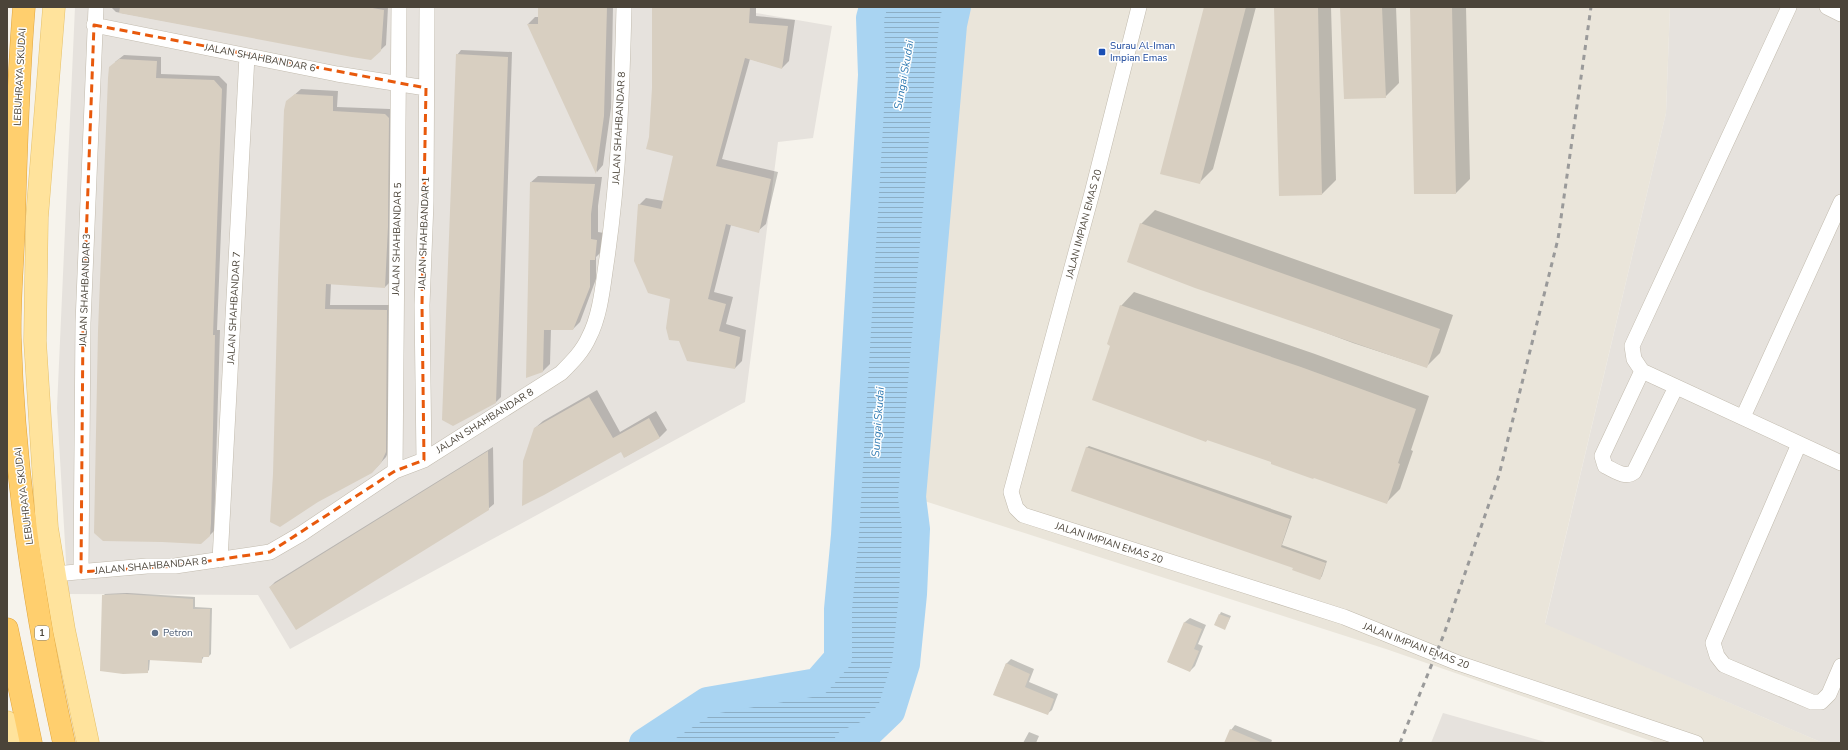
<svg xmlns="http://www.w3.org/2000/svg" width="1848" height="750" viewBox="0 0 1848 750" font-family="'Nunito Sans',sans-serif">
  <defs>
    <pattern id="water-rules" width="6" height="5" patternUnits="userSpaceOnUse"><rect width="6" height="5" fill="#a9d4f2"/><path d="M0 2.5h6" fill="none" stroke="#8caec5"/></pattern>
  </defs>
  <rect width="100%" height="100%" fill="#f6f3ec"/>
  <!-- residential -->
  <path fill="#eae5da" d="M957,7h713l-4,106 -121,510 278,120h-166l-271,-94 -474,-152 41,-472z"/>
  <!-- industrial -->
  <path fill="#e6e2dd" d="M75,7h681v6l76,13 -19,112 -35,4 -33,260 -455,247 -32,-54 -190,-1 -11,-186z
    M1670,7h171v736h-18l-278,-119 121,-511z
    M1443,713l106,30h-118z"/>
  <!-- water -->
  <path fill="url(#water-rules)" d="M873,7h84l-4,18 -41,472 4,32 -3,65 -7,70 -15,48 -23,22 -20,9h-205l64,-42 110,-19 21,-24v-49l7,-74 27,-460 -2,-57z"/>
  <!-- shadow -->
  <path fill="#0003" d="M111,7h277l-2,38 -15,14 -255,-47z
    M539,7h74l-2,101 -8,57 -6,7 -69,-148 7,-7h4z
    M654,7h102v9l39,4 -6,41 -7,7 -32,-9 -28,100 56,13 -12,52 -8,7 -27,-6 -17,67 19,5 -7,27 20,6 -4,31 -7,7 -64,-70 -32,-93 7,-7 18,3 11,-46 -25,-18 3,-49z
    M1205,7h51l-43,162 -14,14z
    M1275,7h56l5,173 -14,14z
    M1341,7h55l3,76 -14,14z
    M1411,7h55l4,172 -14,14z
    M461,50l51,2 -11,345 -5,5 -39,-347z
    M124,55l37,2v17l58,2 8,8 -10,246h3l-6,201 -5,5 -94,-474z
    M301,89l37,2 -1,16 53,2 4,4 -4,169 -5,5 -54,-4 -1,22h61v141l-5,11 -9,10 -59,34 -26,-404z
    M538,176l64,1 -4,29v26l6,1 -2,18 -6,6v22l-16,43 -7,7h-22l-1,35 -7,7 -13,-188z
    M1155,210l298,105 -13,38 -14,14 -73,-24 -69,-26 -143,-93z
    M1134,292l181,62 114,42 -18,54 2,1 -13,38 -13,13 -115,-41 -64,-22 -2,2 -94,-96 9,-39z
    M597,390l23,42 36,-21 11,19 -7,7 -35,20 -4,-7 -86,-22 8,-7z
    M1089,446l203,70 -10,29 45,16 -5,15 -2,3 -26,-12 -208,-119z
    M493,447l1,57 -6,5 -218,78 5,-5z
    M127,593l68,4v10l17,1 -1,46 -2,2h-5l-3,6 -51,-3 -1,11 -2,2 -44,-76 2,-2z
    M1221,612l10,4 -6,12 -10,-4z
    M1190,618l16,7 -8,19 5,2 -8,20 -5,5 -22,-9 17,-40z
    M1011,659l23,10 -5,13 29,12 -6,16 -5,4 -53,-20 12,-30z
    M1235,725l37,15 -1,3h-46l6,-13z
    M1029,732l10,4 -3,7h-13z"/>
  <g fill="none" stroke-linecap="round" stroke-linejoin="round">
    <!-- river -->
    <path stroke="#a9d4f2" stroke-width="28" d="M643,743l64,-42 110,-19 21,-24v-49l7,-74 27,-460 -2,-57 3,-11
      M848,743l20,-9 23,-22 15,-48 7,-70 3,-65 -4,-32 41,-472 4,-18"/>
  </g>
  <!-- building -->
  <path fill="#d8cfc1" d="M120,7h247l17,3 -3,41 -10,9 -19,-3 -233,-44z
    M538,7h69l-3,109 -8,58 -69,-150h11z
    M652,7h98l-1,16 39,3 -6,43 -37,-11 -29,108 55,13 -12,54 -33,-9 -18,75 18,5 -7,27 21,6 -5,32 -48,-8 -8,-20 -10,-1 -3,-12 4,-29 -22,-6 -14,-32 4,-57 23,5 12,-53 -27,-7 3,-12 3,-49z
    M1204,7h42l-46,177 -40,-10z
    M1274,7h44l4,188 -43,1z
    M1340,7h42l4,91 -42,1z
    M1410,7h42l4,187h-42z
    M456,54l52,3 -12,346 -43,23 -11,-6z
    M119,59l38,2 -1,17 58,2 8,9 -9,246h2l-4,188 -1,13 -9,8 -39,-2 -59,-1 -9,-8 4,-202 10,-253 1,-11z
    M295,94l38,2v15l52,3 4,4 -1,109 -3,61 -59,-4 -1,25 62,1 -1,142 -5,11 -9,10 -54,29 -38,25 -10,-5 3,-48 5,-193 6,-171 2,-9z
    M530,182l65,2 -4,30v25l6,1 -2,20h-5v27l-17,43h-29l-1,42 -17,6z
    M1140,223l300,106 -13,39 -232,-80 -68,-26z
    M1120,305l181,62 115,42 -18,54 2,1 -13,40 -73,-26 -1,1 -42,-15v-2l-64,-22 -1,2 -114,-42 18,-54 -3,-2z
    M589,397l24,41 36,-20 11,20 -36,20 -3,-6 -77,43 -22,11 1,-45 11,-33z
    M1086,447l204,72 -9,28 45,16 -6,17 -28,-10 1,-2 -222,-77z
    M488,451l1,59 -193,120 -27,-43z
    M125,594l68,5v10h17l-1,48h-7v6l-54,-3v13l-25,1 -23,-3 2,-76z
    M1219,614l11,4 -5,12 -11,-5z
    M1184,622l18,7 -8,20 5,2 -9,21 -23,-10z
    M1006,663l24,11 -5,13 29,12 -6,16 -55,-20z
    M1230,729l33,14h-39z"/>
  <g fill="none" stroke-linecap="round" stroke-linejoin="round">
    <defs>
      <path id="street" d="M1139,7l-47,186 -81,299 5,16 7,7 321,102 114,46 238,80
        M1789,7l-157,339 2,13 8,12 199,92
        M1827,7l14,7
        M94,25l243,49 89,14
        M1642,371l-40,85 3,10c9,4 20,13 29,6l42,-85
        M1743,417l98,-215
        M1799,444l-86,199 4,13 7,9 88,37h9l8,-8 12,-28
        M424,460l-2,-155 4,-103 1,-195
        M395,471l4,-464
        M220,560l27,-504
        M81,572l2,-249 13,-316
        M54,574l93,-8h28l95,-14 31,-18 94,-63 29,-11 137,-87c11,-11 22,-22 28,-36 12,-23 14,-54 18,-79 12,-83 15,-167 17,-251"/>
      <path id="primary" d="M54,7l-17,210 -2,124 12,187 17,102 24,113
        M7,722l4,21"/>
      <path id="highway" d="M24,7c-6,72 -8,143 -10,215 -1,39 -5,78 -4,116 4,133 25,274 54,405
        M7,629l24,114"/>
    </defs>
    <!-- street casing -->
    <use href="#street" stroke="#c2bbae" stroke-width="16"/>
    <!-- primary casing -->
    <use href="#primary" stroke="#e6c16a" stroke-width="23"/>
    <!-- highway casing -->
    <use href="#highway" stroke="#e0a43c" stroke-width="23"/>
    <!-- street -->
    <use href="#street" stroke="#fff" stroke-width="15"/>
    <!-- primary -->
    <use href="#primary" stroke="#ffe39c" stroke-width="22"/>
    <!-- highway -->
    <use href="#highway" stroke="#ffcf6e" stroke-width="22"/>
    <!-- rail -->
    <path stroke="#9a9a9a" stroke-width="3" stroke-dasharray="5 5" stroke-linecap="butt" d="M1400,743l44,-109 55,-159 59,-236 33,-232"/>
  </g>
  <!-- marked area -->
  <path fill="none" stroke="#e8590c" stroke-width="3" stroke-dasharray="8 5" stroke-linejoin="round" d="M94,25l332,63 -4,217 2,155 -29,11 -125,81 -95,14 -94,6 2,-249z"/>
  <!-- markers -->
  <rect fill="#1a4fb4" stroke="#fff" stroke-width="1.5" x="1098" y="48" width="8" height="8" rx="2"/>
  <circle fill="#5c6f8a" stroke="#fff" stroke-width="1.5" cx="155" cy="633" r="4"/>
  <g text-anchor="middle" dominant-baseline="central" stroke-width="3" stroke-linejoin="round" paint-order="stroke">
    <!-- shield labels -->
    <rect fill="#fff" stroke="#817c74" stroke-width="1" x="35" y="626" width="14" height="14" rx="3"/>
    <g font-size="9" font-weight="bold" fill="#4b4439">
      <text x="42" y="633">1</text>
    </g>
    <!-- transit labels -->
    <g font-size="10" fill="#164399" stroke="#fff" text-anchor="start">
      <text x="1110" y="46">Surau Al-Iman<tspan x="1110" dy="12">Impian Emas</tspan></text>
    </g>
    <!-- street labels -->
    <g font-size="10" fill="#4b4439" stroke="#fff">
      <text transform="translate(260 58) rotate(11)">JALAN SHAHBANDAR 6</text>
      <text transform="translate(20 77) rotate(-87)">LEBUHRAYA SKUDAI</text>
      <text transform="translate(619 128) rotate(-87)">JALAN SHAHBANDAR 8</text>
      <text transform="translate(1084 224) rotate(-75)">JALAN IMPIAN EMAS 20</text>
      <text transform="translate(424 233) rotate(-88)">JALAN SHAHBANDAR 1</text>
      <text transform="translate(397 239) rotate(-89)">JALAN SHAHBANDAR 5</text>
      <text transform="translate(85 290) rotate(-88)">JALAN SHAHBANDAR 3</text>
      <text transform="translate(234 308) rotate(-87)">JALAN SHAHBANDAR 7</text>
      <text transform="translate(485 421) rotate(-32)">JALAN SHAHBANDAR 8</text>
      <text transform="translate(24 496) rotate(-97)">LEBUHRAYA SKUDAI</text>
      <text transform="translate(1109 543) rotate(18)">JALAN IMPIAN EMAS 20</text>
      <text transform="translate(151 566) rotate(-5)">JALAN SHAHBANDAR 8</text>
      <text transform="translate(1416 646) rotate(21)">JALAN IMPIAN EMAS 20</text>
    </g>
    <!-- service labels -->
    <g font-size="10" fill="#4e5e75" stroke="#fff" text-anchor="start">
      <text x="163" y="633">Petron</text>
    </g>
    <!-- water labels -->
    <g font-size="11" font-style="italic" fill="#2e7ab2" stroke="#fff">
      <text transform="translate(904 75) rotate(-80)">Sungai Skudai</text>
      <text transform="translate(878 422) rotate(-86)">Sungai Skudai</text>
    </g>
  </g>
  <!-- border -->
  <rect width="1848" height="750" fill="none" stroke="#4b4439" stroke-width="16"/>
</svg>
